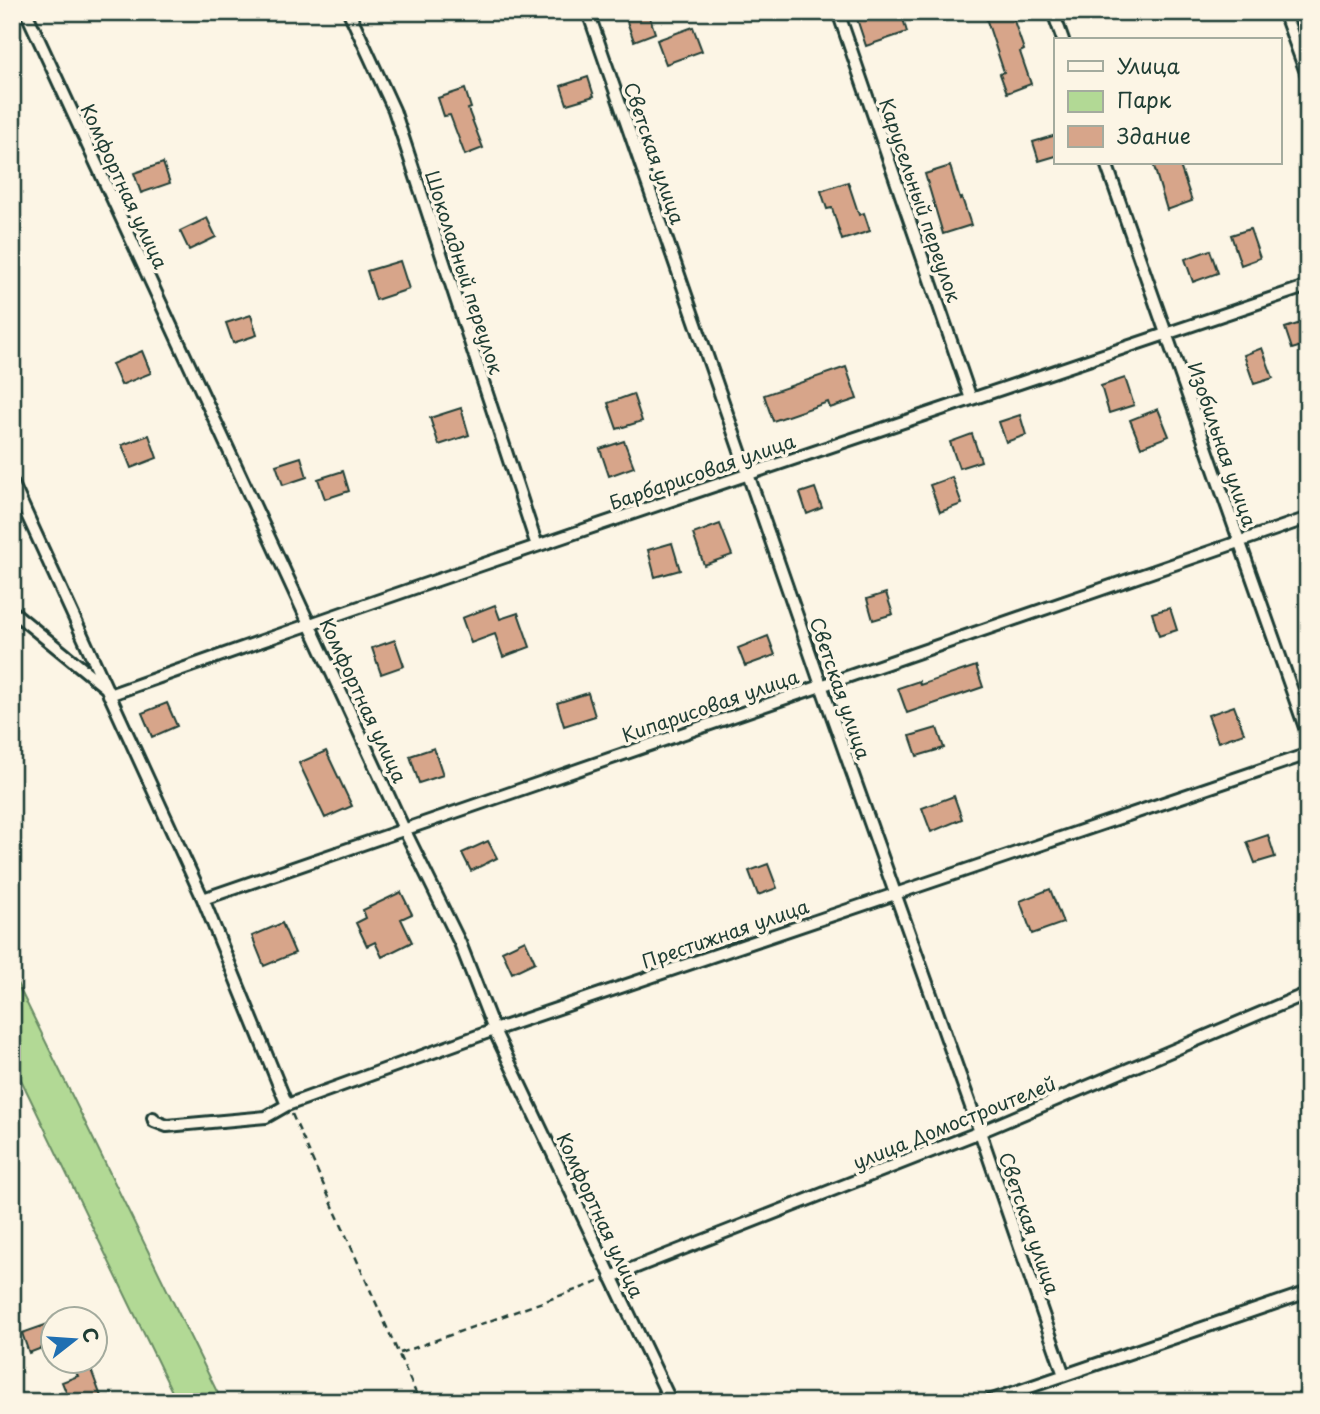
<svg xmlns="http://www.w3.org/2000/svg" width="1320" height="1414" viewBox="0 0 1320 1414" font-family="'Playpen Sans',sans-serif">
  <rect width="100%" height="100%" fill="#fcf5e5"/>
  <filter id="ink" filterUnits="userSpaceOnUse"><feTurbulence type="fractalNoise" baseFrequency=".0143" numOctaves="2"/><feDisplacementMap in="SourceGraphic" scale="14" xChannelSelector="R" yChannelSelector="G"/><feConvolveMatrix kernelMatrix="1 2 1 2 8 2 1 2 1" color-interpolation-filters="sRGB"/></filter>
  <g filter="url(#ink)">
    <!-- green -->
    <path fill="#b2d995" stroke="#688b64" stroke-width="2" d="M12,973l210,429h-45l-165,-341z"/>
    <!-- building -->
    <path fill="#d7a58a" stroke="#1f3d34" stroke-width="2" d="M635,12h13l7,21 -21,8 -9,-25z
      M866,12h35l6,20 -41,14 -10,-30z
      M984,12h27l13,38 -4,2 11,32 -24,9 -7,-19 4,-2z
      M693,27l9,24 -36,13 -9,-24z
      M588,77l6,19 -27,8 -6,-18z
      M465,89l6,19 -3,1 15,39 -18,7 -15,-40 -6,1 -6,-18z
      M1056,135v21l-17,5 -6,-19z
      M163,163l7,20 -29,10 -7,-20z
      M1153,163h26l13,38 -25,9z
      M950,166l10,33 2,-1 9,27 -28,9 -18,-60z
      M848,182l11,33 5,-2 6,18 -28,9 -10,-32 -5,1 -6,-18z
      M207,218l9,19 -27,13 -9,-19z
      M1250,229l10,29 -19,7 -10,-30z
      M1210,250l8,23 -25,9 -8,-23z
      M400,261l9,28 -33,11 -9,-29z
      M251,315l6,20 -24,8 -7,-20z
      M1304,322l4,10v12l-16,5 -7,-21z
      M1262,348l11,30 -19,6 -10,-29z
      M142,351l9,22 -30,12 -9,-21z
      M846,367l11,32 -27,9 -2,-6 -55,19 -9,-26z
      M1125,378l9,27 -25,8 -8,-27z
      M633,394l9,27 -25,8 -9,-26z
      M461,408l8,27 -30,10 -9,-27z
      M1158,409l11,27 -28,11 -11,-27z
      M1020,415l6,20 -20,7 -7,-20z
      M972,434l9,27 -22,7 -9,-26z
      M149,435l8,23 -26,10 -9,-23z
      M624,441l10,26 -25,9 -9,-27z
      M301,457l6,20 -24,8 -7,-20z
      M343,471l6,20 -24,8 -7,-20z
      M952,477l10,27 -22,8 -10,-27z
      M815,488l7,20 -15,6 -7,-21z
      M720,524l12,31 -28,10 -11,-31z
      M672,543l8,27 -25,7 -7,-27z
      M886,593l7,21 -20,6 -6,-21z
      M495,605l5,14 18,-6 12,34 -27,10 -8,-23 -24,9 -9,-25z
      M1170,608l7,22 -18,6 -7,-23z
      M768,636l7,19 -30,11 -7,-18z
      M395,640l9,26 -23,8 -9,-26z
      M976,666l7,21 -76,26 -9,-25 21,-7 1,4z
      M588,693l7,23 -31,10 -7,-23z
      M167,703l10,23 -25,11 -10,-24z
      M1234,706l10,27 -26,9 -10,-27z
      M937,728l7,20 -27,8 -7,-20z
      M434,748l9,27 -24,8 -9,-27z
      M326,751l26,55 -27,12 -26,-55z
      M954,796l8,23 -31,13 -9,-24z
      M1268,835l7,22 -20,6 -8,-21z
      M488,841l9,17 -26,13 -9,-18z
      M768,864l9,24 -19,7 -9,-24z
      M1050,889l13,34 -31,11 -12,-33z
      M401,892l11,22 -11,5 11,23 -30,15 -7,-15 -8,4 -11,-23 10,-5 -3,-8z
      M282,923l13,30 -31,13 -12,-30z
      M525,940l10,22 -23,11 -10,-22z
      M48,1324l4,13v7l-23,9 -7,-20z
      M90,1367l13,35h-27l-3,-7 -5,2 -6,-15 16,-6 -2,-4z"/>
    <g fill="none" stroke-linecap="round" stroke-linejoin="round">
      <defs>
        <path id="street" d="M26,12l378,817 56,114 34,87 177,372
          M349,12l45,98 143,436
          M588,12l233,673 159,447 84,243
          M838,12l133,387
          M1053,12l10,28
          M1284,12l24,66
          M1106,163l202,573
          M12,482l191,417 84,206
          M12,611l93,76
          M109,695c398,-142 799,-274 1199,-409
          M203,899l1105,-381
          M153,1118l1,3 13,5 99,-9 21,-12 207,-75 814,-276
          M611,1277l369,-145 328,-139
          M986,1402l322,-110"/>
      </defs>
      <!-- street casing -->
      <use href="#street" stroke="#1f3d34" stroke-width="16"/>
      <!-- path -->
      <path stroke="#1f3d34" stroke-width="2.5" stroke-dasharray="7 5" stroke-linecap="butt" d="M292,1114l128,288
        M400,1353l201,-72"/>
      <!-- street -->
      <use href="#street" stroke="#fcf5e5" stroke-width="10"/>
    </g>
  </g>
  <g text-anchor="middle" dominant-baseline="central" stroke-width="7" stroke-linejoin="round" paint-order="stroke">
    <!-- street labels -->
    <g font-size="19" fill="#1f3d34" stroke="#fcf5e5">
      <text transform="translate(655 153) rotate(71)">Светская улица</text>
      <text transform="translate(125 186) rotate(65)">Комфортная улица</text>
      <text transform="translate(921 200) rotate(71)">Карусельный переулок</text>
      <text transform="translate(465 272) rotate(72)">Шоколадный переулок</text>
      <text transform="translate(1223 444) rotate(71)">Изобильная улица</text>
      <text transform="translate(702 471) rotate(-19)">Барбарисовая улица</text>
      <text transform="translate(841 688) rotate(71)">Светская улица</text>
      <text transform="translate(364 700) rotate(65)">Комфортная улица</text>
      <text transform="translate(710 705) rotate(-19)">Кипарисовая улица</text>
      <text transform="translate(725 933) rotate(-19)">Престижная улица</text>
      <text transform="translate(954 1122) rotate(-22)">улица Домостроителей</text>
      <text transform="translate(601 1215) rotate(65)">Комфортная улица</text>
      <text transform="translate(1030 1223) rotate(71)">Светская улица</text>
    </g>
  </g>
  <!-- margin -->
  <rect width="1320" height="1414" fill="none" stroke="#fcf5e5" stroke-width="42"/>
  <rect x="21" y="21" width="1278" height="1372" fill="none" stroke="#1f3d34" stroke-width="2.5" filter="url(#ink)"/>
  <!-- legend -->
  <rect x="1054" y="38" width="228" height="126" fill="#fcf5e5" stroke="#a4ab9e" stroke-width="2"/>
  <rect x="1068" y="61" width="35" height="10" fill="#fcf5e5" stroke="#a4ab9e" stroke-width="2"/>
  <text x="1117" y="74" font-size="21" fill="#1f3d34">Улица</text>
  <rect x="1068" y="91" width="35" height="21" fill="#b2d995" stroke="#a4ab9e" stroke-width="2"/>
  <text x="1117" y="108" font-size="21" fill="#1f3d34">Парк</text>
  <rect x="1068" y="126" width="35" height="21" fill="#d7a58a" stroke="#a4ab9e" stroke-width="2"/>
  <text x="1117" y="144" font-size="21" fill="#1f3d34">Здание</text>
  <!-- north arrow -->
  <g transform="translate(74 1340) rotate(73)"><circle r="33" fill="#fcf5e5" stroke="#a4ab9e" stroke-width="2"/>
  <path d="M0-5L12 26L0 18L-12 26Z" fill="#1f6fb2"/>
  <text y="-10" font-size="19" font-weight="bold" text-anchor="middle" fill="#1f3d34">С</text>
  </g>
</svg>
